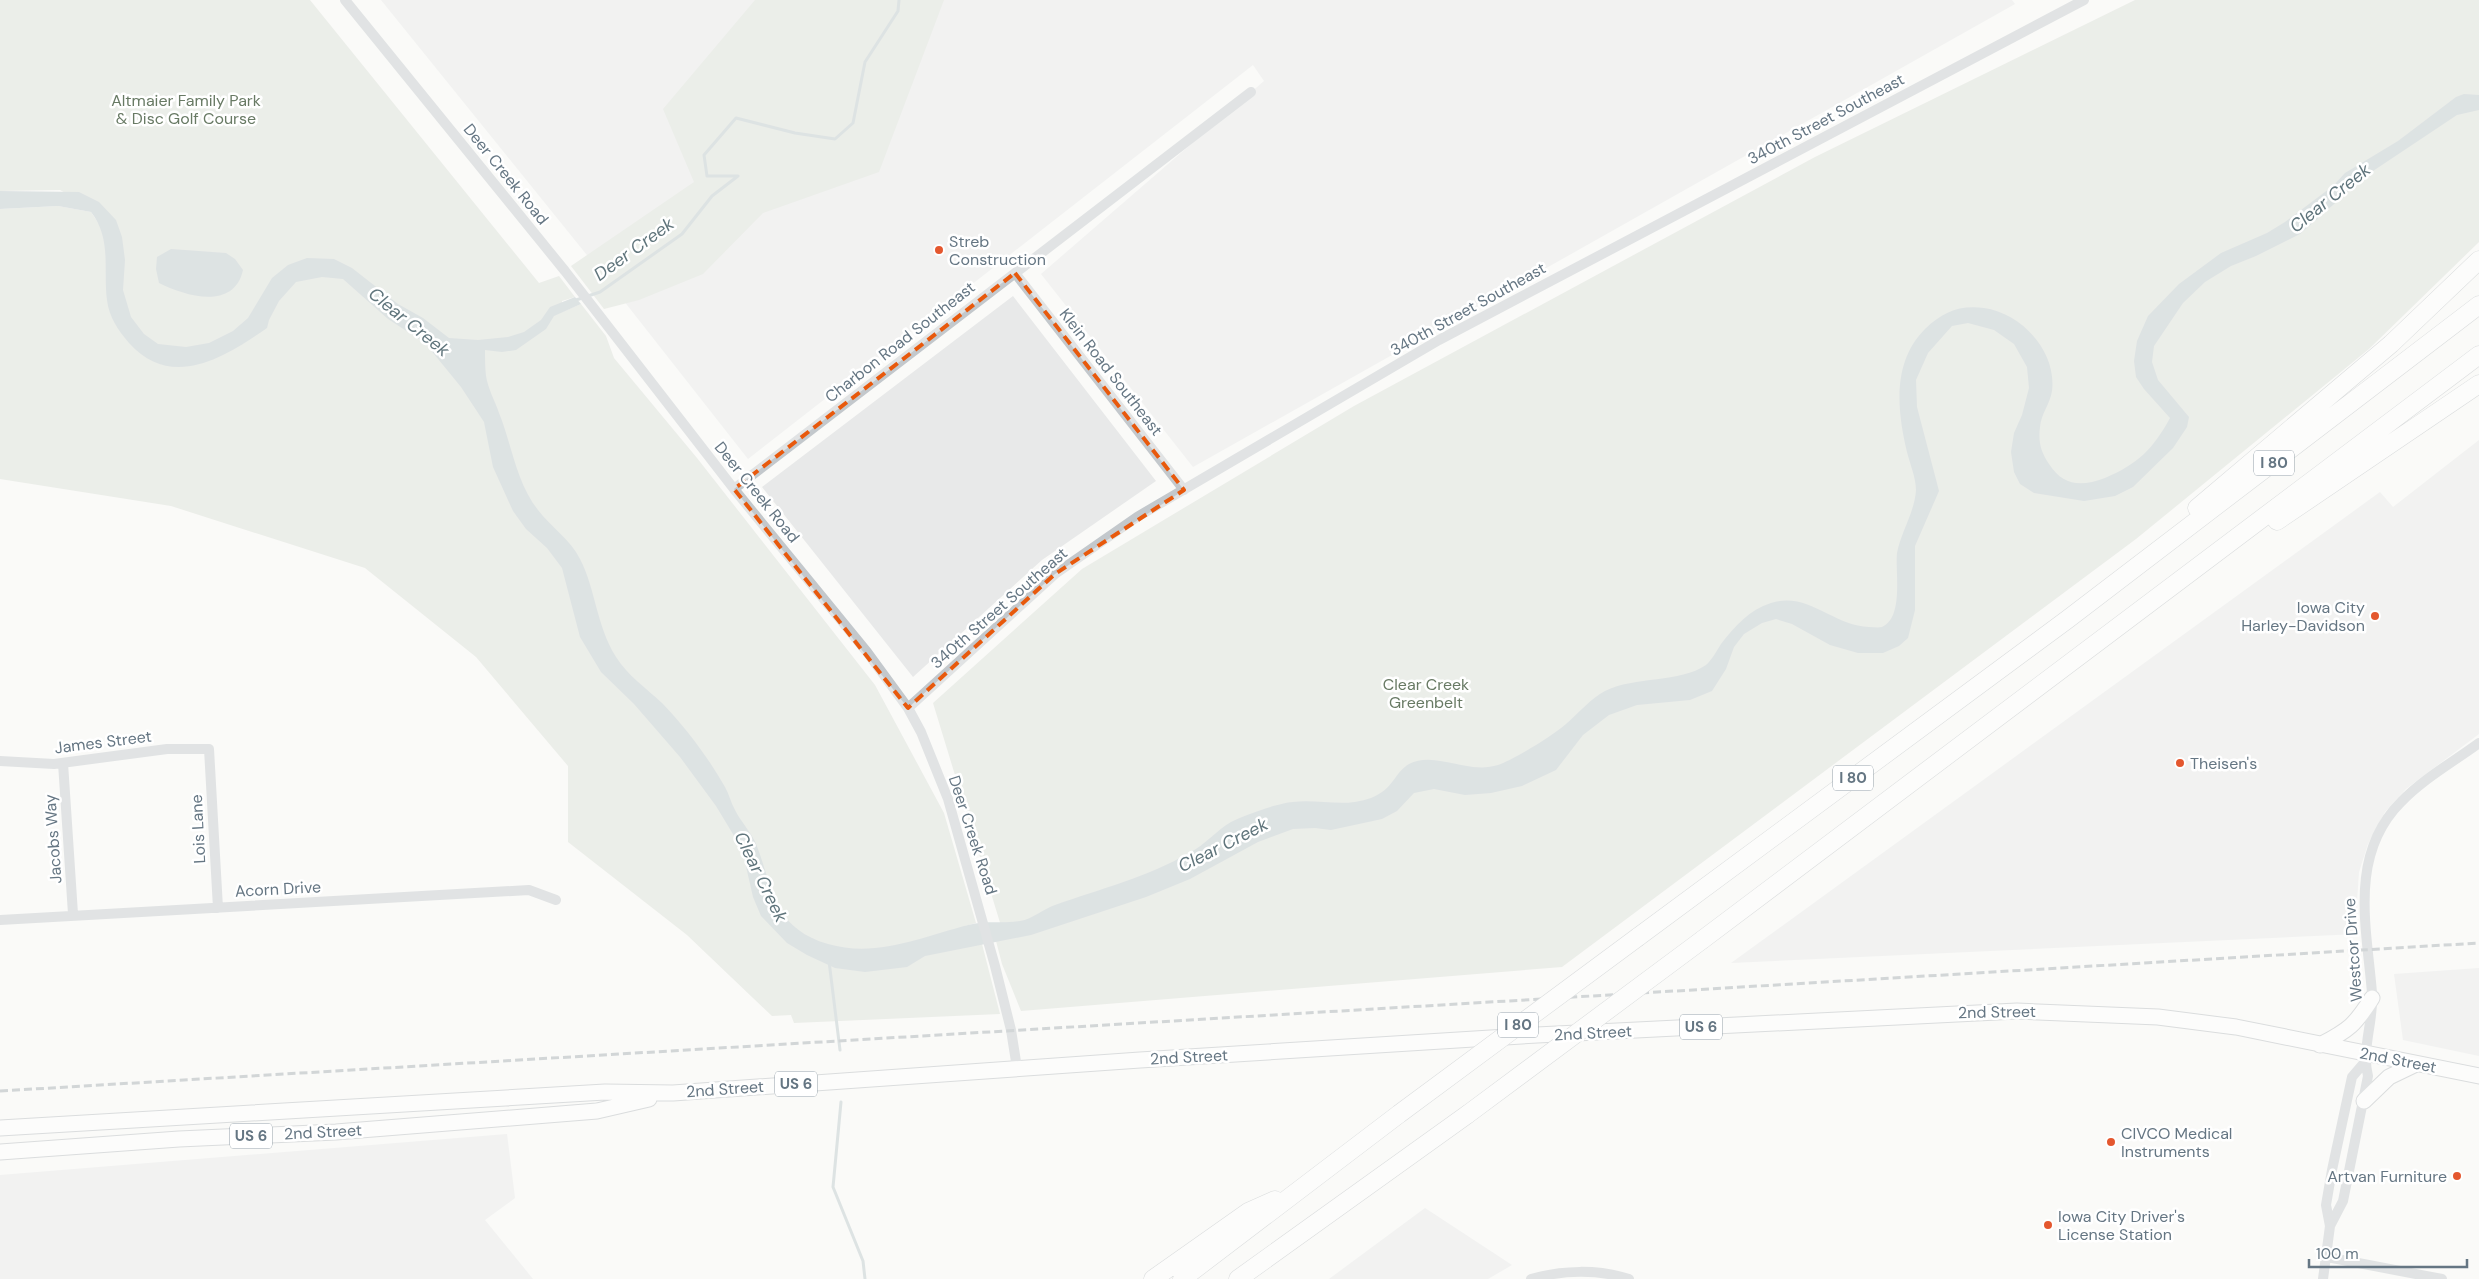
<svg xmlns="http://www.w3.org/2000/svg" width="2479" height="1279" viewBox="0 0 2479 1279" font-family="'DM Sans',sans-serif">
  <rect width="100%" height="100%" fill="#fafaf8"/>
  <!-- built -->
  <path fill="#e8e9e9" d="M381,0h1631l3,4 -822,463 -152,-193 223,-193 -11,-16 -505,394 -128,-163z
    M1013,296l143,185 -114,79 -129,117 -151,-190z
    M2479,440v294l-73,55 -21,23 -17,32 -9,28 -2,29 1,33 -627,29 649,-471 13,15z
    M2479,968v88l-76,-16 -9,-66z
    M507,1134l8,64 -30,22 48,59h-533v-104z
    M1425,1208l87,57 -24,14h-159z"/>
  <!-- green -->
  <path fill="#dadfd7" d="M0,0h310l229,283 20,-7 16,21 -13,4v11l19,-8 25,32 8,22 83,100 178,227 69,128 32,110 -11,3 6,19 11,-1 18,70 -206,9 -3,-8 -19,1 -85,-81 -119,-93v-76l-92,-109 -111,-89 -194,-62 -171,-27v-270l58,-3 33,6 10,15 14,-7 -55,-30 -60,1z
    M755,0h189l-65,172 -116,41 -60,61 -64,26 -35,9 -33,-43 123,-84 -31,-73z
    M2135,0h344v242l-110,107 -233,190 -574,428 -541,44 -19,-47 -6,-23 9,-2 -72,-236 149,-134 272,-163 461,-249z"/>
  <!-- water -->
  <path fill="#bbc7cb" d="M2464,94l15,1v15l-22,5 -90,60 -67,59 -44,22 -25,10 -26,16 -22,21 -29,43 -2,16 6,18 31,37 -2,10 -14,21 -40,39 -18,9 -31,5 -50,-8 -14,-9 -6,-12 -3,-20 3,-19 8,-18 7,-27 -2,-21 -13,-23 -20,-14 -26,-7 -16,3 -24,27 -12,27 1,27 22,84 -24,55v64l-7,28 -9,8 -16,7h-25l-28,-8 -38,-21 -16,-5 -14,4 -18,11 -10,13 -8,22 -14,22 -22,9 -53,5 -28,10 -26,20 -27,35 -34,16 -31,7 -26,2 -31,-6 -20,4 -17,18 -15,8 -51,11 -16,-2 -22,1 -35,13 -68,37 -44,18 -115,38 -106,21 -18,11 -42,5 -30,-4 -28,-13 -20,-12 -26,-27 -8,-19 -11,-48 -26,-43 -36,-49 -46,-53 -33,-32 -21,-35 -18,-69 -15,-20 -21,-19 -13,-18 -20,-44 -9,-45 -23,-35 -36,-44 -37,-24 -45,-40 -21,-2 -26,5 -17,19 -10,19 -2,8c-42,29 -95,63 -138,15 -11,-13 -20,-26 -22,-43 -4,-31 5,-61 -16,-88l-33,-6 -58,3v-18l79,1 20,10 17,18 6,17 3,23 -2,30 8,27 13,17 14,10 28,3 23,-4 24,-12 15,-13 24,-40 16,-13 19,-7 27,1 18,9 46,36 25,14 26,20 29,2 30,-3 16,-5 17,-12 9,-13 25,-10 6,7 -27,12 -8,13 -30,21 -14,2 -17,-2c0,9 0,18 1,26 2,13 9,25 13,37 13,32 17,69 39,97 13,17 32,29 42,49 16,31 16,66 36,98 12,19 30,31 46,46 24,25 46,54 63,84 4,7 6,16 10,23 6,12 16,22 21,34 18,45 16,83 72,100 48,14 94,-7 140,-19 20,-5 34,-1 52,-4 13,-2 23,-12 35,-16 45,-16 93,-28 134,-52 16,-8 28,-23 42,-31 14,-7 47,-19 62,-20 27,-3 52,6 78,-4 23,-9 23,-25 38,-34 26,-14 58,11 89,1 17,-6 54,-29 68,-41 13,-11 24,-25 39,-33 30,-15 75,-8 101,-26 5,-4 12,-16 15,-21 14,-18 28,-34 50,-41 37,-12 62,23 98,24 4,0 9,1 13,0 22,-9 13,-56 15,-74 4,-21 18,-42 19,-63 0,-12 -6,-26 -9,-38 -10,-42 -15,-90 18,-123 18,-17 34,-24 59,-21 37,5 73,43 68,83 -2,13 -11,23 -12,36 -2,15 1,25 9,37 14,22 32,23 56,14 33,-14 48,-29 65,-60l-26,-29 -8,-12 -2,-16 3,-20 11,-25 31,-32 42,-31 46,-20 18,-11 48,-36 12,-13 53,-32 58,-44z
    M171,249l55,4 9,6 8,11c-9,41 -58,26 -84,13l-3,-14 1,-12z"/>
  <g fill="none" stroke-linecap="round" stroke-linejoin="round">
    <!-- stream -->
    <path stroke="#bbc7cb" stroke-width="3" d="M573,301l27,-9 82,-58 30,-38 26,-20h-31l-3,-21 32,-37 59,15 40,6 18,-16 12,-61 33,-51 1,-11
      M829,961l11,89
      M841,1102l-8,85 30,74 2,18"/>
    <defs>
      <path id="primary" d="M2320,1045c29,-15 35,-20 52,-47
        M2364,1101l25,-24 27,-13
        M0,1128l605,-36 68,1 467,-33 397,-25 480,-24 141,6 78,10 243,49
        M0,1152l179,-13 157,-7 261,-21 52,-12"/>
      <path id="motorway" d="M2197,508l194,-164 88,-84
        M2277,521l202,-137
        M1638,937l430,-318 411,-314
        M1702,940l777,-585
        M1153,1279l95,-67 27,-12
        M1182,1279l217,-165
        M1238,1279l230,-165"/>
    </defs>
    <!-- primary casing -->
    <use href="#primary" stroke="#b5babe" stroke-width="17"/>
    <!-- motorway casing -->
    <use href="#motorway" stroke="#b4b9bd" stroke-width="19"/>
    <!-- minor -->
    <path stroke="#c3c8cc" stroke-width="10" d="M345,0l220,271 169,218 133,163 41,56 13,24 27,67 47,167 16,64 6,38
      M1015,273l169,217
      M734,489l517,-397
      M908,708l147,-134 82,-57 302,-177 645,-340
      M0,761l54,3 113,-15h42l9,159
      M63,763l10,151
      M0,920l529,-30 27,10
      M2330,1226l13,-25 25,-125c-7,-27 6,-55 4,-83 -5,-64 -24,-138 29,-191 22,-23 52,-40 78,-59
      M2327,1257l115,22
      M1531,1279c31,-9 67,-10 98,0
      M2323,1279l7,-53 -4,-21 6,-35 20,-93 12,-14"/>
    <!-- primary -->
    <use href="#primary" stroke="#fff" stroke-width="15"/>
    <!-- motorway -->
    <use href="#motorway" stroke="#fff" stroke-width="18"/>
    <!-- rail -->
    <path stroke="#a2aab0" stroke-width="3" stroke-dasharray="8 4" stroke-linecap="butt" d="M0,1091l2479,-148"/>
    <defs>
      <path id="motorway-bridge" d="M1399,1114l239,-177
        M1468,1114l234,-174"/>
    </defs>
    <!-- motorway-bridge casing -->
    <use href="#motorway-bridge" stroke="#b4b9bd" stroke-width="19" stroke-linecap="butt"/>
    <!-- motorway-bridge -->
    <use href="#motorway-bridge" stroke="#fff" stroke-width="18"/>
  </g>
  <!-- marked area -->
  <path d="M0 0H2479V1279H0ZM1015,273l169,217 -129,84 -147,134 -174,-219z" fill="#fafaf8" fill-opacity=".55" fill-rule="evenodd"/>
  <path fill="none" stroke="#e8590c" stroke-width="4" stroke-dasharray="10 6" stroke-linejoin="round" d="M1015,273l169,217 -129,84 -147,134 -174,-219z"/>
  <!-- markers -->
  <g fill="#e4572e" stroke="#fff" stroke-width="2">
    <circle cx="939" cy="250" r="5"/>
    <circle cx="2375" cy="616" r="5"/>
    <circle cx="2180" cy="763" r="5"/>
    <circle cx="2111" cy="1142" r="5"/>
    <circle cx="2457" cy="1176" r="5"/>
    <circle cx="2048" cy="1225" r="5"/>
  </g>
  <g text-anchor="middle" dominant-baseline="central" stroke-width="5" stroke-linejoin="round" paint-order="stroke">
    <!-- shield labels -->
    <g fill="#fff" stroke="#939fa8" stroke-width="1">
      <rect x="2254" y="450.5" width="40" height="25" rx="4"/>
      <rect x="1833" y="765.5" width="40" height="25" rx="4"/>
      <rect x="1498" y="1012.5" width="40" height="25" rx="4"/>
      <rect x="1680" y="1014.5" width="42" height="25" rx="4"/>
      <rect x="775" y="1071.5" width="42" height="25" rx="4"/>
      <rect x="230" y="1123.5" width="42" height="25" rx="4"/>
    </g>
    <g font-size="15" font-weight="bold" fill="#657683">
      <text x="2274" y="463">I 80</text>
      <text x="1853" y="778">I 80</text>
      <text x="1518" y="1025">I 80</text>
      <text x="1701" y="1027">US 6</text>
      <text x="796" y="1084">US 6</text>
      <text x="251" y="1136">US 6</text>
    </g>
    <!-- park labels -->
    <g font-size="16" fill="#687a64" stroke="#fff">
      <text x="186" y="100">Altmaier Family Park<tspan x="186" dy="18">&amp; Disc Golf Course</tspan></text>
      <text x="1426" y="684">Clear Creek<tspan x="1426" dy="18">Greenbelt</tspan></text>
    </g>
    <!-- street labels -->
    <g font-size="16" fill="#657683" stroke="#fff">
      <text transform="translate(1826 119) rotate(-28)">340th Street Southeast</text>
      <text transform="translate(506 174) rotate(51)">Deer Creek Road</text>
      <text transform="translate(1468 309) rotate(-29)">340th Street Southeast</text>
      <text transform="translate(900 342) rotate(-38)">Charbon Road Southeast</text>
      <text transform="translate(1111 372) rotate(52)">Klein Road Southeast</text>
      <text transform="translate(757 492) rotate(51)">Deer Creek Road</text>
      <text transform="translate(999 608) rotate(-41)">340th Street Southeast</text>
      <text transform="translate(103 742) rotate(-7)">James Street</text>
      <text transform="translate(198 829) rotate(-93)">Lois Lane</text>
      <text transform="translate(973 835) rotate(72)">Deer Creek Road</text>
      <text transform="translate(53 839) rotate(-94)">Jacobs Way</text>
      <text transform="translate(278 889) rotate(-3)">Acorn Drive</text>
      <text transform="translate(2353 950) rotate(-94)">Westcor Drive</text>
      <text transform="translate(1997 1012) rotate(-1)">2nd Street</text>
      <text transform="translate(1593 1033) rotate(-3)">2nd Street</text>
      <text transform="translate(1189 1057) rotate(-3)">2nd Street</text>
      <text transform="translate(2398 1060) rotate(11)">2nd Street</text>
      <text transform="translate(725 1089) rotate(-4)">2nd Street</text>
      <text transform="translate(323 1132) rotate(-3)">2nd Street</text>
    </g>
    <!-- poi labels -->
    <g font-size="16" fill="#657683" stroke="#fff" text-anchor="start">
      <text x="949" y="241">Streb<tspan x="949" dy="18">Construction</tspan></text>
      <text x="2365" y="607" text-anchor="end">Iowa City<tspan x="2365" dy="18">Harley-Davidson</tspan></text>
      <text x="2190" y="763">Theisen's</text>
      <text x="2121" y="1133">CIVCO Medical<tspan x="2121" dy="18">Instruments</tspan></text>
      <text x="2447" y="1176" text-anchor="end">Artvan Furniture</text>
      <text x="2058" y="1216">Iowa City Driver's<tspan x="2058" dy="18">License Station</tspan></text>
    </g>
    <!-- water labels -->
    <g font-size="18" font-style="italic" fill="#60757c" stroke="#fff">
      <text transform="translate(2330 198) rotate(-39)">Clear Creek</text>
      <text transform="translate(634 249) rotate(-36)">Deer Creek</text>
      <text transform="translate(409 322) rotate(39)">Clear Creek</text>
      <text transform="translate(1223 845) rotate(-27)">Clear Creek</text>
      <text transform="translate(761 877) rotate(64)">Clear Creek</text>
    </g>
  </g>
  <!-- scale -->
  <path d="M2309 1259v8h158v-8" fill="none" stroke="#657683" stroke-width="2.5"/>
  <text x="2316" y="1259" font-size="15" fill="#657683" stroke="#ffffff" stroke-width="4" paint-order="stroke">100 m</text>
</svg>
